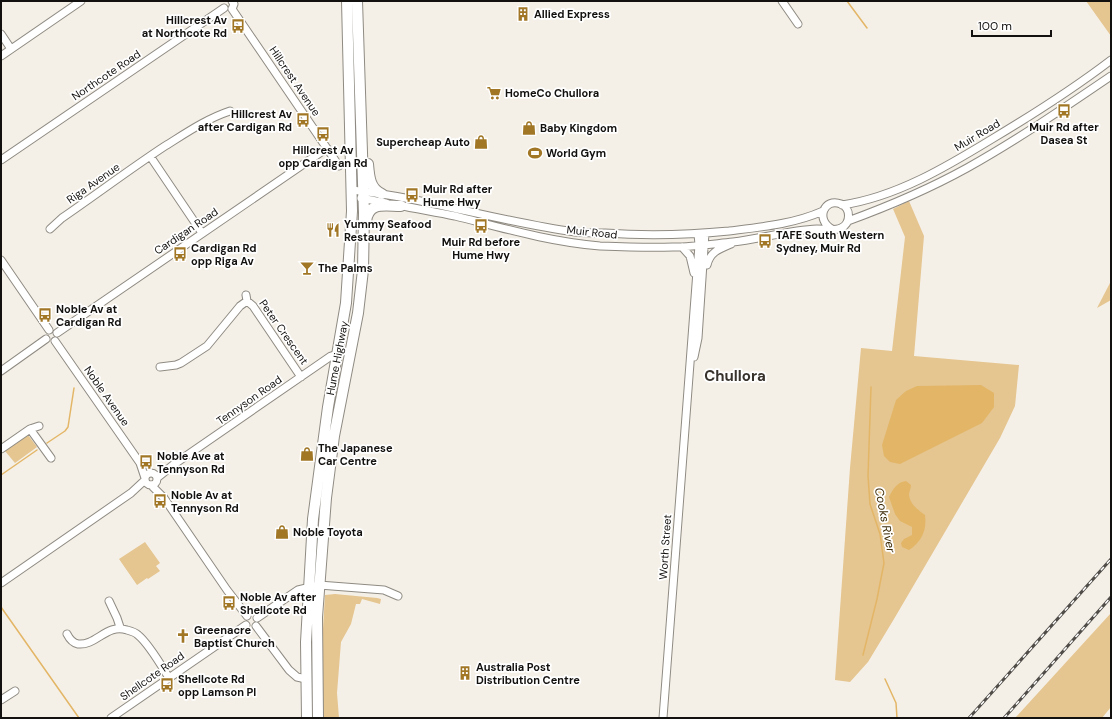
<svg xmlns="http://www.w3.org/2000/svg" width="1112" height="719" viewBox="0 0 1112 719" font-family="'DM Sans',sans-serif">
  <rect width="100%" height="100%" fill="#f5f0e7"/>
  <!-- green -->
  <path fill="#e5c590" d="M1086,1h25v35z
    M909,201l15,35 -10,120 105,9 -4,41 -15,32 -106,181 -26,43 -18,20 -15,-2 15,-212 11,-120 31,3 13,-114 -12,-28z
    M1111,281v19l-14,8z
    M28,435l9,12 -22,16 -10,-12z
    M145,542l15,21 -4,3 4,5 -12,8 -1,-1 -10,7 -18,-26z
    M335,594l42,4 4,1 -1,5 -18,-5 -2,5h-4l-5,20 -10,18 -4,51 2,25h-17l-1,-55 4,-68z
    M1111,613v94l-9,11h-87z"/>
  <!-- water -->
  <path fill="#e3b667" d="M981,385l13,8v14l-12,16 -82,41 -10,-2 -6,-6 -2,-11 14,-45 10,-9 11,-5z
    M906,481l5,4c0,3 -2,7 -2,10 1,9 9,15 16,20 2,15 -3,26 -16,35l-7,-3 -1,-4 3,-4 8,-4v-8l-12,-6 -5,-7 -6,-17c4,-8 8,-15 17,-16z"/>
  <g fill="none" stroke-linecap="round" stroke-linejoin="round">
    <!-- stream -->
    <path stroke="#e3b667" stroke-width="1.5" d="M847,1l20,27
      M47,443l18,-12 3,-4 6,-39
      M1,475l36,-25
      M1,607l78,111
      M863,655l14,-56 7,-36 -4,-29 -10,-30 -2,-28 3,-89
      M885,679l11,24 1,15"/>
    <defs>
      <path id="minor" d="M782,1l16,23
        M232,9l107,157
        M232,9l2,-5 -2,-3
        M1,34l10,15
        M1,56l80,-55
        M150,156l52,77
        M1,160l223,-152
        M352,190c75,8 148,32 223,42 10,1 20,1 30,1 42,3 82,2 124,-2 32,-4 65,-7 94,-20
        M361,198l25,5
        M398,205c19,4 38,7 57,11 48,12 95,26 145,30 24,1 49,2 73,1 20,0 40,-3 60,-5 28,-3 56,-12 84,-13 7,0 18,2 24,-1 10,-5 10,-20 0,-24 -17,-7 -26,16 -9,25
        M842,205c54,-8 104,-38 150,-66 40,-24 81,-50 119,-79
        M848,221c41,-15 81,-32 119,-53 50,-28 97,-60 144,-92
        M50,229l12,-11c35,-24 68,-49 103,-72 21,-13 41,-27 65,-35
        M682,247l8,9 4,17
        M1,260l48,70
        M707,265c3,-13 12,-16 24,-21
        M246,295l1,6 6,5 48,71
        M57,333l270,-185
        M55,341l85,122 5,15
        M694,357l4,-19 7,-105
        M160,367l16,-2 5,-2 26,-17 33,-40 7,-5
        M1,371l45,-32
        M30,429l21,29
        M1,449l29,-20 9,-3
        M145 479a6 6 0 1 1 12 0a6 6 0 1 1-12 0Z
        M157,478l16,-13 158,-109 7,-2
        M151,485l13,13 63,92 20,26
        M1,583l130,-90 14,-13
        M109,601l8,17 3,9
        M257,618l41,-28 21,-5 65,5 14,6
        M256,626l33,44 8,7 9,2
        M67,634c2,4 6,9 11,10 18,2 29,-21 49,-14 4,1 8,2 11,5 11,9 23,30 31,43
        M1,700l14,-9
        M111,718l135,-93
        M663,718l36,-473 -1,-11"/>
      <path id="highway" d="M368,164c1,13 2,25 14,30
        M366,221c3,-20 19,-15 35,-15
        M307,718l-1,-76 7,-123 15,-112 18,-104 6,-92 -5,-210
        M318,718l-1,-101 9,-119 8,-62 24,-123 5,-43 1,-57 -7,-212"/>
    </defs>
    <!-- minor casing -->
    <use href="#minor" stroke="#8f8b83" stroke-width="9"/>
    <!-- highway casing -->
    <use href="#highway" stroke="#8f8b83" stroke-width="12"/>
    <!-- minor -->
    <use href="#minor" stroke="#fff" stroke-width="7"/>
    <!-- highway -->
    <use href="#highway" stroke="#fff" stroke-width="10"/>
    <defs>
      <path id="rail" d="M969,718l142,-159
        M1004,718l107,-121"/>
    </defs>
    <!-- rail casing -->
    <use href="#rail" stroke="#504d49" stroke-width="3"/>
    <!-- rail -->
    <use href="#rail" stroke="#fff" stroke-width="1.5" stroke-dasharray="4.5" stroke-linecap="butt"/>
  </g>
  <!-- icons -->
  <defs>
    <symbol id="building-bare" viewBox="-9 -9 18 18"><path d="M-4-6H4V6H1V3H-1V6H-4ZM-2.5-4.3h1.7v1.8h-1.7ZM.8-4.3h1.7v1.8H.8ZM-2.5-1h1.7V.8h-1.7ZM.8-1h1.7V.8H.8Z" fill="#a17726" stroke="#fff" stroke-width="2.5" paint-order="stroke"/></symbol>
    <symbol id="bus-bare" viewBox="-9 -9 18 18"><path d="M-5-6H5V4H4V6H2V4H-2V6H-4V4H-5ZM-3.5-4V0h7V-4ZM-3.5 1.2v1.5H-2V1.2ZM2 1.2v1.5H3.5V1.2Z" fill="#a17726" stroke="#fff" stroke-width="2.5" paint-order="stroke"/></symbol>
    <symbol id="supermarket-bare" viewBox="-9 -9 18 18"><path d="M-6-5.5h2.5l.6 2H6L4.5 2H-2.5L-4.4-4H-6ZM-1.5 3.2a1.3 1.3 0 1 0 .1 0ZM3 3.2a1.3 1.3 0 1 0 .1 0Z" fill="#a17726" stroke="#fff" stroke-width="2.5" paint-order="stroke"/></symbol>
    <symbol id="shop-bare" viewBox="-9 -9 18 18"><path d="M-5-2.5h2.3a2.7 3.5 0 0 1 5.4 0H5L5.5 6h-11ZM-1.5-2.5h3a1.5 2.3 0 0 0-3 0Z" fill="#a17726" stroke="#fff" stroke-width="2.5" paint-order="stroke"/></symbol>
    <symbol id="stadium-bare" viewBox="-9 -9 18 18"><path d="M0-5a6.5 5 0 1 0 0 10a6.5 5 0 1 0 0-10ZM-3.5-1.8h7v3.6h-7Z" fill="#a17726" stroke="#fff" stroke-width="2.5" paint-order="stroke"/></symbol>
    <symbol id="restaurant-bare" viewBox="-9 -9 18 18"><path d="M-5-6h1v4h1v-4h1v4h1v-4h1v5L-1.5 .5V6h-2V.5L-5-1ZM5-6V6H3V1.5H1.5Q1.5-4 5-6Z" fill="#a17726" stroke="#fff" stroke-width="2.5" paint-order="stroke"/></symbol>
    <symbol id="bar-bare" viewBox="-9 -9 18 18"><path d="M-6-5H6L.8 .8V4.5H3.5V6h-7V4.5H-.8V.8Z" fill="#a17726" stroke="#fff" stroke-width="2.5" paint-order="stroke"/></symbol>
    <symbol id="church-bare" viewBox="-9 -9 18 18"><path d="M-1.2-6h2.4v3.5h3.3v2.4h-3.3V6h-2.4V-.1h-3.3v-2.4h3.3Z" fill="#a17726" stroke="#fff" stroke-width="2.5" paint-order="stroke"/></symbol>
  </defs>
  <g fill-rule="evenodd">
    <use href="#building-bare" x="513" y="4" width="20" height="20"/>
    <use href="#bus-bare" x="228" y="16" width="20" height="20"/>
    <use href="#supermarket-bare" x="484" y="83" width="20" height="20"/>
    <use href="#bus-bare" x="1054" y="101" width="20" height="20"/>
    <use href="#bus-bare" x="293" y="110" width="20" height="20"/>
    <use href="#shop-bare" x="519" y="118" width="20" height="20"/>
    <use href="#bus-bare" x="313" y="124" width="20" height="20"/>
    <use href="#shop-bare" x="471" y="132" width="20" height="20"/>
    <use href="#stadium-bare" x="525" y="143" width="20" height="20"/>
    <use href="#bus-bare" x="402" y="185" width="20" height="20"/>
    <use href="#bus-bare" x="471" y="216" width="20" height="20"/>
    <use href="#restaurant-bare" x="323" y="220" width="20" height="20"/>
    <use href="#bus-bare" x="755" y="231" width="20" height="20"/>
    <use href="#bus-bare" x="170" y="244" width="20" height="20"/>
    <use href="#bar-bare" x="297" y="258" width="20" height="20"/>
    <use href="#bus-bare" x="35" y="305" width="20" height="20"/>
    <use href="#shop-bare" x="297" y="444" width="20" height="20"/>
    <use href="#bus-bare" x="136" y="452" width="20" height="20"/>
    <use href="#bus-bare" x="150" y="491" width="20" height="20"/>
    <use href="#shop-bare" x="272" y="522" width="20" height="20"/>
    <use href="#bus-bare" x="219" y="593" width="20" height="20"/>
    <use href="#church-bare" x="173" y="626" width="20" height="20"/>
    <use href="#building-bare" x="455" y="663" width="20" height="20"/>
    <use href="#bus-bare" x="157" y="675" width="20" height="20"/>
  </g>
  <g text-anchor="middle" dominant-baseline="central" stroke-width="3.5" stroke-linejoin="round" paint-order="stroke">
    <!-- poi labels -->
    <g font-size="11" font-weight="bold" fill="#13110f" stroke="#fff" text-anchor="start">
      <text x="534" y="14">Allied Express</text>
      <text x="227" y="20" text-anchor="end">Hillcrest Av<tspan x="227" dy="13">at Northcote Rd</tspan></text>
      <text x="505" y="93">HomeCo Chullora</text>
      <text x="292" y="114" text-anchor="end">Hillcrest Av<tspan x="292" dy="13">after Cardigan Rd</tspan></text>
      <text x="1064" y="127" text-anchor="middle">Muir Rd after<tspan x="1064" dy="13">Dasea St</tspan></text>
      <text x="540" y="128">Baby Kingdom</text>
      <text x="470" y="142" text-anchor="end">Supercheap Auto</text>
      <text x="323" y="150" text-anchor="middle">Hillcrest Av<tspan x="323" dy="13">opp Cardigan Rd</tspan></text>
      <text x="546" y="153">World Gym</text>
      <text x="423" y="189">Muir Rd after<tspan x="423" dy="13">Hume Hwy</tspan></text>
      <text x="344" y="224">Yummy Seafood<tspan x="344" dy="13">Restaurant</tspan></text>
      <text x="776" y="235">TAFE South Western<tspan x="776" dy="13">Sydney, Muir Rd</tspan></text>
      <text x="481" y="242" text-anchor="middle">Muir Rd before<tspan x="481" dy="13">Hume Hwy</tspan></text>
      <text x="191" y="248">Cardigan Rd<tspan x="191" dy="13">opp Riga Av</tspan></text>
      <text x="318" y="268">The Palms</text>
      <text x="56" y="309">Noble Av at<tspan x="56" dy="13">Cardigan Rd</tspan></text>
      <text x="318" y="448">The Japanese<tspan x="318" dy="13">Car Centre</tspan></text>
      <text x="157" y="456">Noble Ave at<tspan x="157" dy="13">Tennyson Rd</tspan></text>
      <text x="171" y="495">Noble Av at<tspan x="171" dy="13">Tennyson Rd</tspan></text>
      <text x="293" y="532">Noble Toyota</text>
      <text x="240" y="597">Noble Av after<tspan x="240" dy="13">Shellcote Rd</tspan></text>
      <text x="194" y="630">Greenacre<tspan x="194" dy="13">Baptist Church</tspan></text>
      <text x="476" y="667">Australia Post<tspan x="476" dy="13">Distribution Centre</tspan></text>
      <text x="178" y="679">Shellcote Rd<tspan x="178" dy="13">opp Lamson Pl</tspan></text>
    </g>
    <!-- street labels -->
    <g font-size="11" fill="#13110f" stroke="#fff">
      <text transform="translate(106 75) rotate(-34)">Northcote Road</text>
      <text transform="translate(295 81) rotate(56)">Hillcrest Avenue</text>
      <text transform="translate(977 135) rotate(-31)">Muir Road</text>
      <text transform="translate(93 183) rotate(-35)">Riga Avenue</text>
      <text transform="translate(186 231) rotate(-34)">Cardigan Road</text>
      <text transform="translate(592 232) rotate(6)">Muir Road</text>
      <text transform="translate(284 332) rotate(55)">Peter Crescent</text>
      <text transform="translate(337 358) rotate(-79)">Hume Highway</text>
      <text transform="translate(107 396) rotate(55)">Noble Avenue</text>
      <text transform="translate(249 400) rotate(-35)">Tennyson Road</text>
      <text transform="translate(665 547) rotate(-86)">Worth Street</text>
      <text transform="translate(152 676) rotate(-35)">Shellcote Road</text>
    </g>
    <!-- water labels -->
    <g font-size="12" font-style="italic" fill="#3d2b07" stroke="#fff">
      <text transform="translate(885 520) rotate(79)">Cooks River</text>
    </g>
    <!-- district labels -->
    <g font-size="15" font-weight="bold" fill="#37322c" stroke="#fff">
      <text x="735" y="376">Chullora</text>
    </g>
  </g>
  <!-- border -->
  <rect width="1112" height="719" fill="none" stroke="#13110f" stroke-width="4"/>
  <!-- scale -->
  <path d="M972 30v6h79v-6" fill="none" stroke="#13110f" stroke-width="2"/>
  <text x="978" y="30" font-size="12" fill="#13110f" stroke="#ffffff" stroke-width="3" paint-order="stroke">100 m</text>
</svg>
